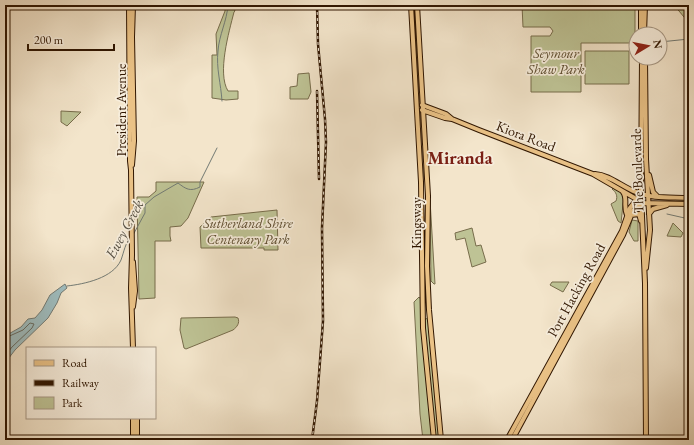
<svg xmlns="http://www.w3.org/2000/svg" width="694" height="445" viewBox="0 0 694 445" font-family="'EB Garamond',serif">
  <rect width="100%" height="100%" fill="#f3e5cb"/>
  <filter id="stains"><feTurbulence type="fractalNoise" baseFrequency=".005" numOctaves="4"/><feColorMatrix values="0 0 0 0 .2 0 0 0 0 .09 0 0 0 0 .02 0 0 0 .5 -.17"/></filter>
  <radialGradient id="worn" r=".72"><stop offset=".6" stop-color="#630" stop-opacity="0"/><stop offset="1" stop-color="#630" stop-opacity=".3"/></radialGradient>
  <!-- green -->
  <path fill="#bec395" stroke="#776c4b" d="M225,5h8l2,6 -1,1c-5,20 -17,61 -6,79h10v8l-12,1 -14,-2v-43h5l-1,-21 9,-23z
    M522,5h113v38h-54v49h-50v-56h19l3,-5 -3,-4h-27z
    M674,5h15v18z
    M585,51h44v33h-44z
    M309,73l2,19 -3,7h-18v-12l7,-1 1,-12z
    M61,111l19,1h1l-14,14 -6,-4z
    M156,182h48l-16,36 -7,8 -11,1v9l1,5h-16v57l-16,1 -2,-102h12l7,-6z
    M613,188l10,5 1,2 -3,28 -3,-2 -7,-17 5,-3c2,-5 0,-9 -4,-12z
    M430,200l5,84h-1l-3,-3z
    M277,210l1,40h-14v-2h-63l-1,-21 11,-10z
    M632,220l6,1v20h-4l-5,-9z
    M673,223l10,10 -2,4 -14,-1z
    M472,228l4,18 5,-1 5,17 -14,5 -7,-29 -9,2 -1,-7z
    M552,282h17l-6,10 -13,-7z
    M419,297l4,5 1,30 1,-13 5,-1 11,122h-18l-3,-26 -6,-112z
    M235,317l3,1c2,5 -1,9 -5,12l-47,19 -2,-1 -4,-18 1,-12z"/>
  <!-- water -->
  <path fill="#9ebdc0" stroke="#727a74" d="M65,284l2,4 -6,5 -4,10 -9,15 -33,32 -10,13v-27l16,-9 7,-8 7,-1 7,-8 8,-15z"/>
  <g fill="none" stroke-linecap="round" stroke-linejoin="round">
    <!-- shore -->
    <path stroke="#676a60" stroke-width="1" d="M5,338l18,-8 7,-7 4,1 -2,4 -20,19 -7,9"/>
    <!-- stream -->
    <path stroke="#727a74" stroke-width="1" d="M660,42l29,-3
      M222,101c-1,-17 -6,-33 -4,-50 1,-16 9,-30 10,-46
      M667,214l22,5
      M133,235l12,-22v-8l9,-8 24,-14c8,6 12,9 22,4v-5l17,-34
      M67,286c18,-2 46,-8 54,-26 3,-8 4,-17 10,-23"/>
    <defs>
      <path id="major" d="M129,5l1,156 1,9 1,85 -1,33 2,60
        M411,5l10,177 2,146 11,112
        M417,5l11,191 -1,70 2,44 12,130
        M641,5v29
        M644,34l1,-29
        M642,58l-1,136 4,89 1,157
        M645,58l1,101 4,71 -4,38
        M422,105l24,9 6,5 27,11 114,44 45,26
        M422,110l23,8 7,1
        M132,165l2,-24 -2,-104 1,-32
        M595,174c15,1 27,13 41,18 16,7 35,5 53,6
        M649,175l4,17 4,4
        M623,192c5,6 0,14 4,23
        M649,214l4,-5 14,-4
        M631,215l8,-1 2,7
        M133,262l2,29 -2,16
        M133,418v22
        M137,418v22
        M507,440l115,-209 8,-23 11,-14
        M512,440l111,-205 10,-24 9,-8 47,1"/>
    </defs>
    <!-- major casing -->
    <use href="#major" stroke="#301601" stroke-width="6"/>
    <!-- major -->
    <use href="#major" stroke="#eac286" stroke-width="4"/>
    <defs>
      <path id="rail" d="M317,91l2,88
        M312,440l5,-39 6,-80 -1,-93 4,-86 -1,-23 -7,-75 -1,-39"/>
    </defs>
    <!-- rail casing -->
    <use href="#rail" stroke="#301601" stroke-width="2.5"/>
    <!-- rail -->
    <use href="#rail" stroke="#f7eedd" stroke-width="1" stroke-dasharray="3" stroke-linecap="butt"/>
  </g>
  <g text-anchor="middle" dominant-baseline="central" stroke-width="3.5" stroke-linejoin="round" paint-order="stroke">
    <!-- park labels -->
    <g font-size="14" font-style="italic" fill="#5b4a2d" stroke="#f7eedd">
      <text x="556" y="53">Seymour<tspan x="556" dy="16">Shaw Park</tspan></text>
      <text x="248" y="223">Sutherland Shire<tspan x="248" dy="16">Centenary Park</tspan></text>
    </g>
    <!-- street labels -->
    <g font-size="14" fill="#301601" stroke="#f7eedd">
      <text transform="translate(121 110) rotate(-90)">President Avenue</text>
      <text transform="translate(526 136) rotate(21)">Kiora Road</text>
      <text transform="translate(637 171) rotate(-92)">The Boulevarde</text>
      <text transform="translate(416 223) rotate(-90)">Kingsway</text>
      <text transform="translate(576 290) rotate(-61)">Port Hacking Road</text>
    </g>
    <!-- water labels -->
    <g font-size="15" font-style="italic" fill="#565044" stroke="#f7eedd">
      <text transform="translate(124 229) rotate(-62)">Ewey Creek</text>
    </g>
    <!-- district labels -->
    <g font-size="18" font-weight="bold" fill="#7a1f14" stroke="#f7eedd">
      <text x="460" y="157">Miranda</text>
    </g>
  </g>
  <!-- margin -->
  <rect width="694" height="445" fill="none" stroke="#f3e5cb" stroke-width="20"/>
  <rect x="6" y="6" width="682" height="433" fill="none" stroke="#301601" stroke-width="2"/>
  <rect x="10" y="10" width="674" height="425" fill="none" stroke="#301601"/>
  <!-- legend -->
  <rect x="26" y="347" width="130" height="72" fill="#f7eedd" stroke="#a79885"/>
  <rect x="34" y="360" width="20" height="6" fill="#eac286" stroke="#a79885"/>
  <text x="62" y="367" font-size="12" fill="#301601">Road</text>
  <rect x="34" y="380" width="20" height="6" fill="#301601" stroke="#a79885"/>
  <text x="62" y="387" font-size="12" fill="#301601">Railway</text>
  <rect x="34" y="397" width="20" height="12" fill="#bec395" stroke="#a79885"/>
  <text x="62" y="407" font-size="12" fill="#301601">Park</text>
  <!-- north arrow -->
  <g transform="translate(648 46) rotate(80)"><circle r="19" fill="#f7eedd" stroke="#a79885"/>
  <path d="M0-3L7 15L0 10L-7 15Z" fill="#8f2418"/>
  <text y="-6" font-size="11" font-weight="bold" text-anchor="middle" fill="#301601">N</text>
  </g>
  <!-- scale -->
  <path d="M28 44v6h86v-6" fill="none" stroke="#301601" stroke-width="2"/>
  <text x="34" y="44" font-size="12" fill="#301601" stroke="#f7eedd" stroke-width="3" paint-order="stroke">200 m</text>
  <rect width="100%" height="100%" filter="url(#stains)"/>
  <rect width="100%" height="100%" fill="url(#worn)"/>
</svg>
